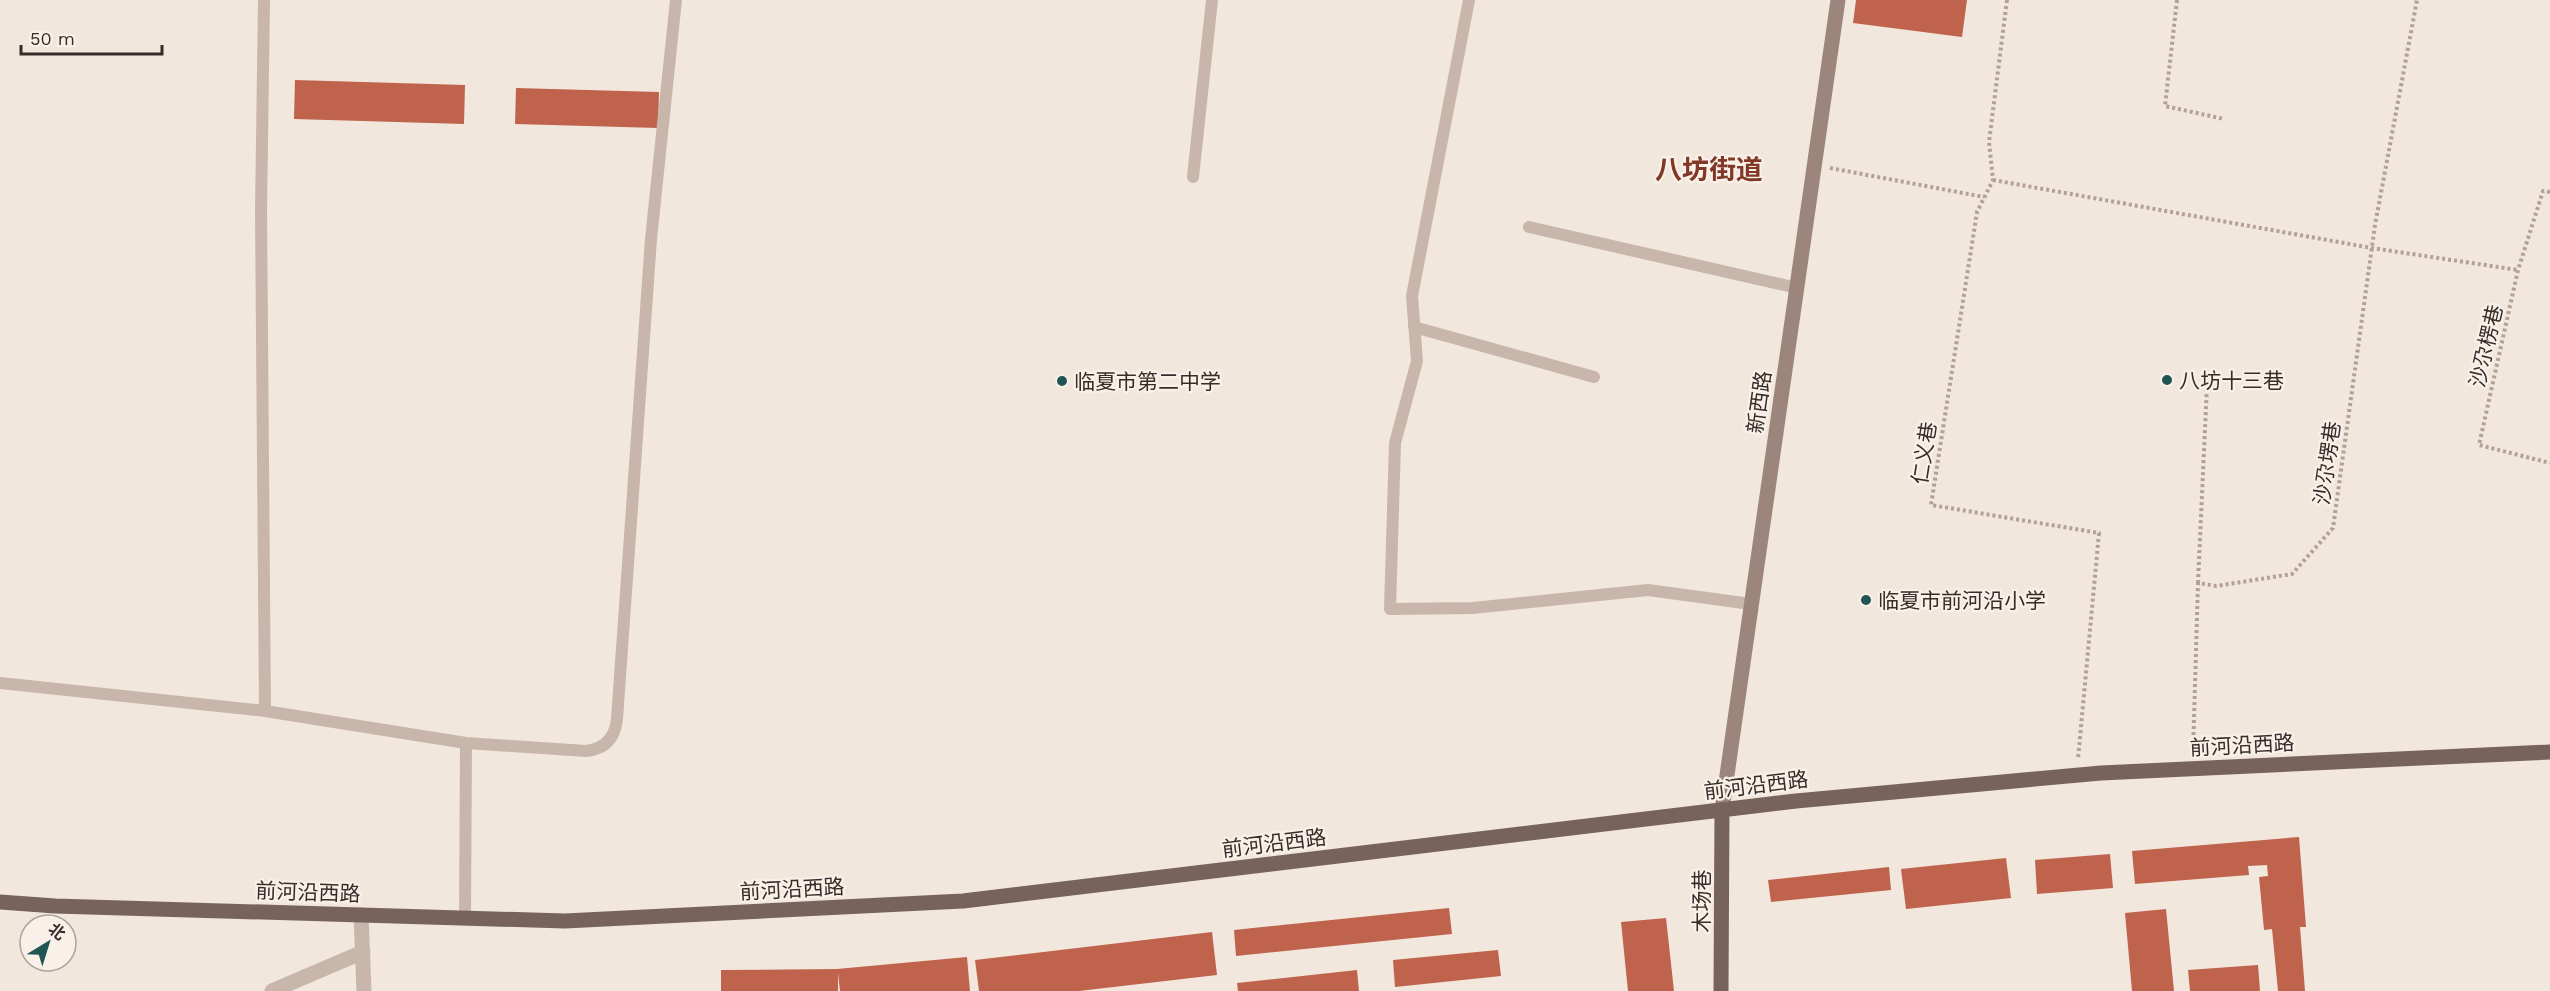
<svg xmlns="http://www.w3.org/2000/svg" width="2550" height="991" viewBox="0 0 2550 991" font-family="'Work Sans','Noto Sans SC',sans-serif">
  <rect width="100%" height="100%" fill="#f1e7dd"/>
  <!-- building -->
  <path fill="#bf634d" d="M1856,0h111l-5,37 -109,-14z
    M295,80l170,5 -1,39 -170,-5z
    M516,88l143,4 -1,36 -143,-4z
    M2299,837l7,90h-6l5,64h-27l-6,-62 -8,1 -5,-53 9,-1 -1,-11 -19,1 1,9 -114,9 -3,-33z
    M2110,854l3,34 -76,6 -2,-34z
    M2006,858l5,40 -105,11 -5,-40z
    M1889,867l2,23 -120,12 -3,-22z
    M1449,908l3,26 -216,22 -2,-26z
    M2166,909l8,82h-42l-7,-78z
    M1666,918l8,73h-46l-7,-69z
    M1212,932l5,43 -138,16h-100l-4,-31z
    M1498,950l3,26 -106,11 -2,-27z
    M967,957l3,34h-130l-2,-18v18h-117v-21l116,-1z
    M2258,965l2,26h-70l-2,-21z
    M1357,970l2,21h-121l-1,-8z"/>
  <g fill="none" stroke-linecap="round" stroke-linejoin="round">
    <!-- path -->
    <path stroke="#b4a094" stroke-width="4" stroke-dasharray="3 3" stroke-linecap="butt" d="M2007,0l-18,142 4,38 -16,32 -46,293 168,28 -21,226
      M2177,0l-12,106 59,13
      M1830,168l154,29
      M1993,180l379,68 146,22
      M2550,192l-7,-1 -25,79 -39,175 71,18
      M2198,583l9,-198
      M2193,753l5,-170 18,3 76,-12 41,-46 42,-303 42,-225"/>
    <!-- service -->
    <path stroke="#c8b6aa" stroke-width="12" d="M264,0l-3,211 4,500
      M1469,0l-57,296 5,65 -22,82 -5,166 83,-1 175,-18 103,14
      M1193,177l19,-177
      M1529,227l268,61
      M1414,327l180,50
      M0,683l265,28 201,32 120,8c19,-2 29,-13 31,-32l34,-480 25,-239
      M465,918l1,-175"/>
    <!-- minor -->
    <path stroke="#c8b6aa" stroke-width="15" d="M361,915l3,76
      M272,991l91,-39"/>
    <!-- secondary -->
    <path stroke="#9c867b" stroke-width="15" d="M1722,810l116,-810"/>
    <!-- primary -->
    <path stroke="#77635b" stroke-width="15" d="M0,902l55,4 510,15 398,-20 833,-100 305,-28 449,-21
      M1721,991l1,-181"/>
  </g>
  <!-- markers -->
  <g fill="#215455" stroke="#f9f1e9" stroke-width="2">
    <circle cx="2167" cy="380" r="6"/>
    <circle cx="1062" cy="381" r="6"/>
    <circle cx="1866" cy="600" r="6"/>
  </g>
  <g text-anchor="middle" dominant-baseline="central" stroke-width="4.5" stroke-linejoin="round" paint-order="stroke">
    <!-- street labels -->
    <g font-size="21" fill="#362d29" stroke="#f9f1e9">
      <text transform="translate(2486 346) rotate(-77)">沙尕楞巷</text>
      <text transform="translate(1759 402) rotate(-82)">新西路</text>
      <text transform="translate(1924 453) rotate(-81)">仁义巷</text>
      <text transform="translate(2327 463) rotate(-82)">沙尕塄巷</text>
      <text transform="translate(2242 745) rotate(-3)">前河沿西路</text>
      <text transform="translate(1756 785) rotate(-7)">前河沿西路</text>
      <text transform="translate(1274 843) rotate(-7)">前河沿西路</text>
      <text transform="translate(792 889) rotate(-3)">前河沿西路</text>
      <text transform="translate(308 892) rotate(2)">前河沿西路</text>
      <text transform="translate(1701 901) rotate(-90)">木场巷</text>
    </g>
    <!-- poi labels -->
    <g font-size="21" fill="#362d29" stroke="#f9f1e9" text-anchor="start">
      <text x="2179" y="380">八坊十三巷</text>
      <text x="1074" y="381">临夏市第二中学</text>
      <text x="1878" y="600">临夏市前河沿小学</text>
    </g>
    <!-- district labels -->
    <g font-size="27" font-weight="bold" fill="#813827" stroke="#f9f1e9">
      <text x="1709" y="170">八坊街道</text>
    </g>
  </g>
  <!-- north arrow -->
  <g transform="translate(48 943) rotate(38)"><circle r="28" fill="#f9f1e9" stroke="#aba39c" stroke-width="1.5"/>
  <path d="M0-4.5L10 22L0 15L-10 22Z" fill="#215455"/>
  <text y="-9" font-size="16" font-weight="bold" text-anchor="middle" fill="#362d29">北</text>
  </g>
  <!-- scale -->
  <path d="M21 45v9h141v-9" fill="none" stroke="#362d29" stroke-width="3"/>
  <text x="30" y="45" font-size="18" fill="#362d29" stroke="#f9f1e9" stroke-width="4.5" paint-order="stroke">50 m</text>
</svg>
